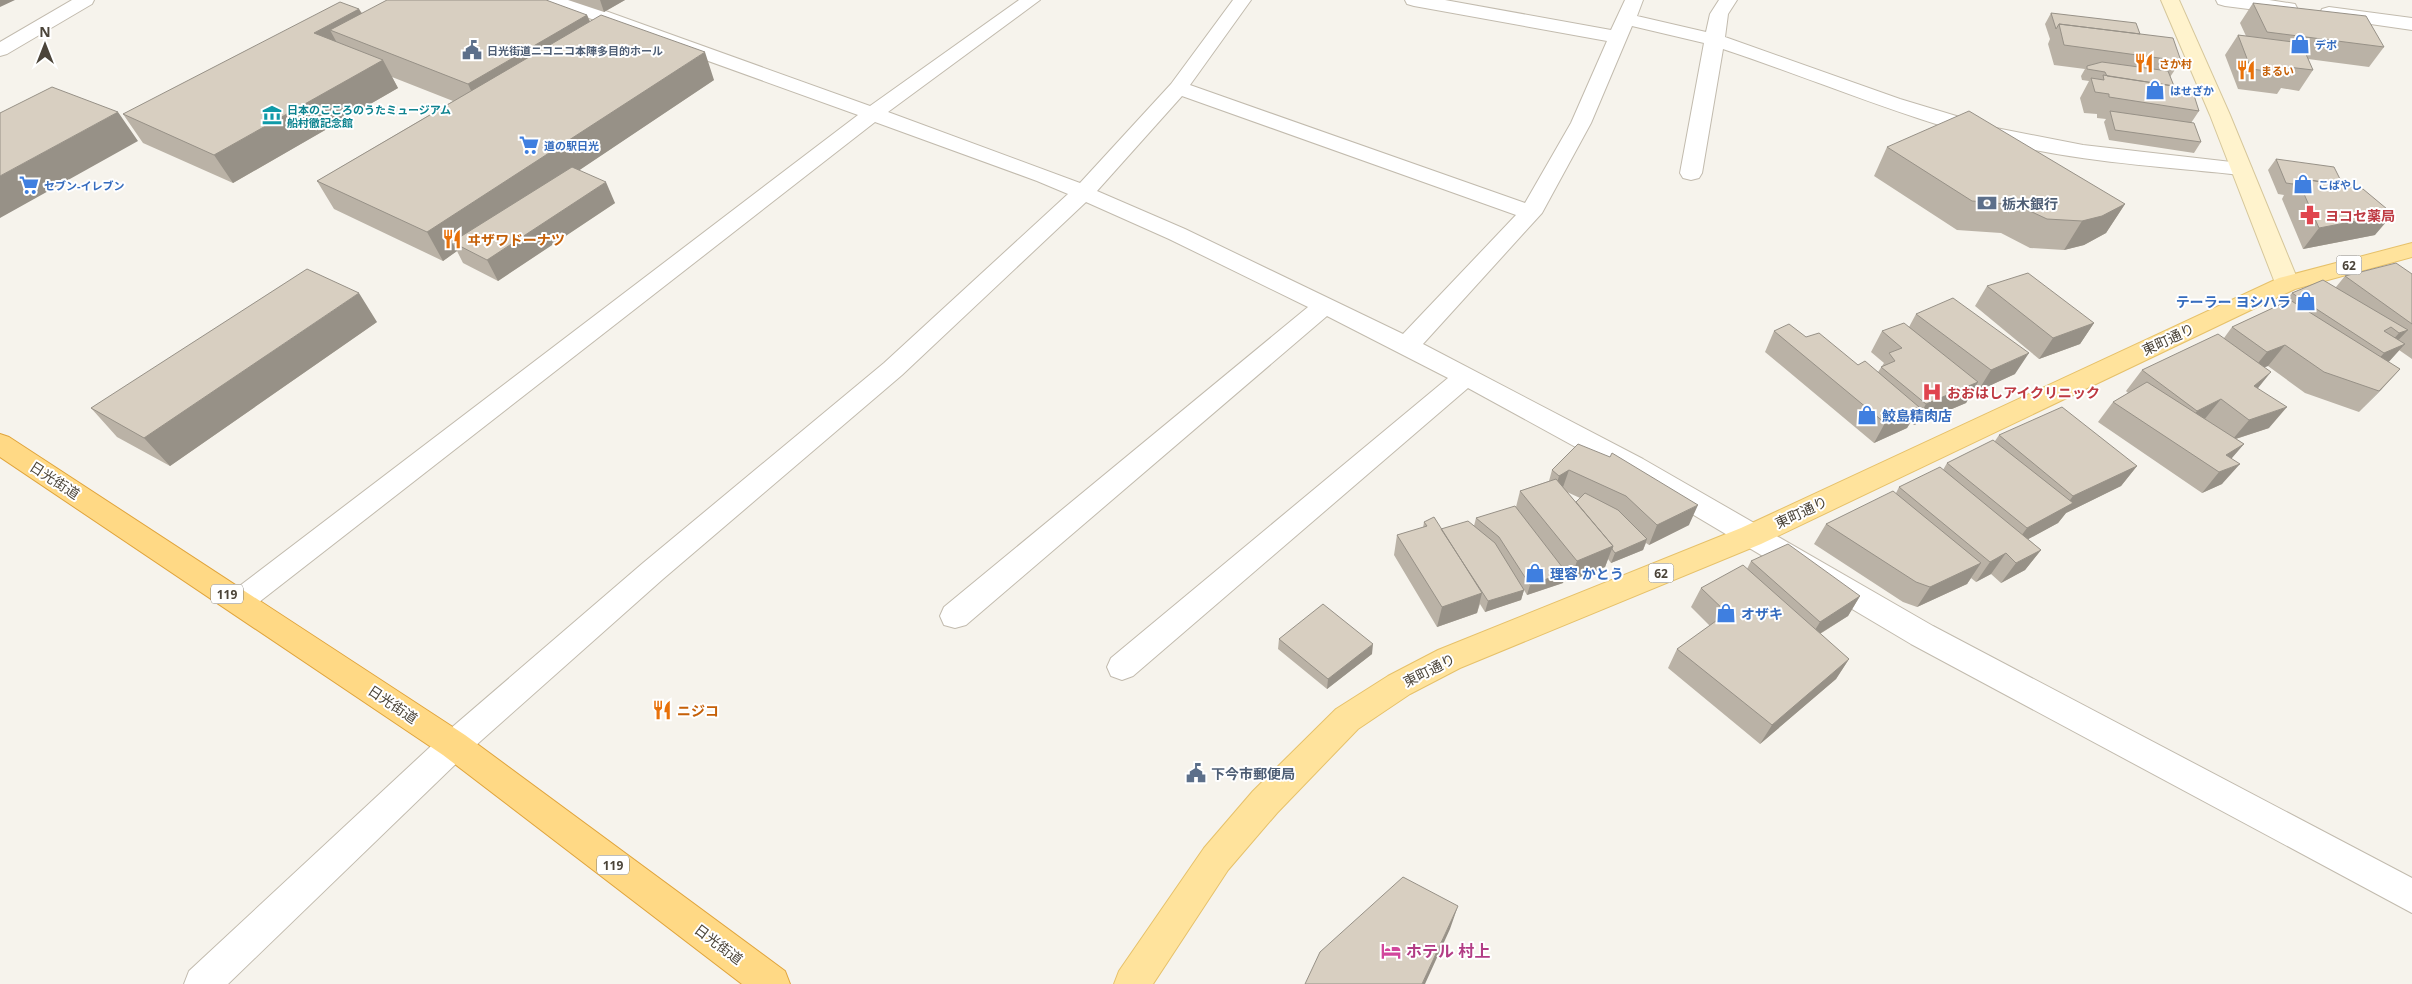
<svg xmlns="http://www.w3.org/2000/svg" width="2412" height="984" viewBox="0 0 2412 984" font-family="'Open Sans','Noto Sans JP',sans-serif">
  <rect width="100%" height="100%" fill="#f6f3ec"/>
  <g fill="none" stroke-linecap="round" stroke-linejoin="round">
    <defs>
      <path id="minor" d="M72,0h22l-2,4 -85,50 -7,2v-14z
        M548,0h27l295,106 149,-106h21l-152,112 192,71 91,-99 62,-84h18l-61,85 335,118 46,-80 36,-82 -193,-35 -7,-2 -2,-4h40l166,30 14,-30h18l-6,16 69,16 4,-18 9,-14h18l-9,14 -3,23 175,62 96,29 87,17 166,19 3,5 -3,5 -8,1c-74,-8 -148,-12 -221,-28 -102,-23 -198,-65 -297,-98l-21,124 -3,5 -8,2 -8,-2 -3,-5 24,-130 -72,-17 -41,97 -49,90 -119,131 220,115 290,167 479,252v35l-501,-269 -288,-171 -155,-85 -335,288 -11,4 -11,-4 -4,-9 4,-9 337,-280 -121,-62 -361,309 -11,3 -11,-3 -4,-9 4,-9 364,-300 -139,-68 -83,-37 -184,173 -239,204 -198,176 -237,229h-44l5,-13 254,-236 200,-172 241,-200 184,-169 -31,-13 -162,-59 -626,488 -10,4 -10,-4 -5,-8 5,-8 629,-479 -308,-111zM1182,96l334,119 -113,119 -218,-105 -88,-38z"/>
      <path id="tertiary" d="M2216,0h53l26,4 2,4 -2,4 -7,2 -63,-8 -7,-2z
        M2329,7l83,11v12l-90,-13 -2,-4 2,-4z"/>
      <path id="secondary" d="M2161,0h18l51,115 69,168 -4,5 -8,3 -8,-3 -4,-5 -65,-168z"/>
      <path id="primary" d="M2412,243v14l-117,32 -534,255 -301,124 -50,26 -52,35 -81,84 -49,57 -75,114h-39l5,-13 85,-123 49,-57 83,-82 52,-33 50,-26 303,-122 538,-250z"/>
      <path id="trunk" d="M0,434l9,3 456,298 320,236 5,13h-48l-299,-229 -443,-298z"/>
    </defs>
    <!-- minor casing -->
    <use href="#minor" stroke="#c2bbae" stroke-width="2"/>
    <!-- tertiary casing -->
    <use href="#tertiary" stroke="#c2bbae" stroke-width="2"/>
    <!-- secondary casing -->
    <use href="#secondary" stroke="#d6c79b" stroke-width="2"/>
    <!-- primary casing -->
    <use href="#primary" stroke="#e6c16a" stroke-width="2"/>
    <!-- trunk casing -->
    <use href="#trunk" stroke="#e0a43c" stroke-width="2"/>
    <!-- minor -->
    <use href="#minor" fill="#fff" fill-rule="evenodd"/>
    <!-- tertiary -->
    <use href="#tertiary" fill="#fff" fill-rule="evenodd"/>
    <!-- secondary -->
    <use href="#secondary" fill="#fff3cd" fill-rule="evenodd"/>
    <!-- primary -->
    <use href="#primary" fill="#ffe39c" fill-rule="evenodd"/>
    <!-- trunk -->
    <use href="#trunk" fill="#ffd985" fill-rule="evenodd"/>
  </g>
  <!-- wall -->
  <path fill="#bab2a6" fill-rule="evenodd" d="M568,0h57l-21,12z
    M2253,3l131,44 -15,20 -61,-8 5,11 -14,21 -18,-3 -4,6 -39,-5 -13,-34 13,-20 8,1 -6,-13z
    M359,9l3,4 225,2 3,6 124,59 -135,90 36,33 -117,78 -35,-18 -6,-12 -14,10 -109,-52 -17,-28 136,-80 -61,-24 6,11 -165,95 -90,-40 -20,-29z
    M2051,13l89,21 41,27 -11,16 4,9 25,25 -8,12 10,19 -7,11 -85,-13 -5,-18 2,-3 -9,-1v-4l-13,-1 -4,-15 9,-17 -7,-1 -1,-4 4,-7 -31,-4 -6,-21 2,-5 -5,-15z
    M1887,147l238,57 -19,29 -22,12 -20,5 -34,-2 -29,-15 -44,-3 -83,-54z
    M2276,159l67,26 32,50 -72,14 -21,-50 2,-4 -6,-1 -10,-24z
    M2412,274v85l-13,-9 -11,12 12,7 -41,43 -54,-19 -37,-27 -4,1 -6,21 11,40 -33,11 8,5 -13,14 -9,26 -20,9 -104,-71 15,-20 15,-9 -2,-2 16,-21 82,-32 8,-11 52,-24 8,-10 44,-6 9,-11z
    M1987,286l107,37 -14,21 -41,15 -64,-53z
    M1916,314l99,60 -37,17 -3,-3 -9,15 -52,22 -3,-3 -4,6 -33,15 -109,-91 9,-21 32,6 52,28 20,7 6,-9 -13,-11 11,-21 27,-4z
    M377,322l-207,144 -53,-29 -26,-29z
    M1999,435l138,31 -16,20 -55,27 -8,10 -30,16 13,11 -16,20 -24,13 -10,-9 -15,8 -5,-4 -4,6 -50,23 -14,-5 -89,-58 12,-20 70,-31 3,-6 44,-17 4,-7 48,-22z
    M1578,444l111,81 -40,20 -3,-2 -3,7 -32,13 -3,-4 -3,8 -35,14 -5,-6 -2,8 -36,12 -3,-5 -3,10 -36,12 -5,-8 -3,9 -40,14 -43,-72 3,-20 26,-7 1,-6 17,7 33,-3 2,-8 40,-11 4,-16 29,-10 3,-11zM1567,492l13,6 -4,4z
    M1751,561l109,35 -12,20 -28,18 29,25 -13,20 -76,65 -92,-76 9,-19 33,-23 -19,-19 10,-19 46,-19z
    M1279,639l93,15 -45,35 -49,-40z"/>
  <!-- shaded-wall -->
  <path fill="#979187" d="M0,0h15l-15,7z
    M600,0h25l-21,12z
    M359,9l15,28 -44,-7 13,24 -29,-21z
    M587,15l11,27 -117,71 -13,-29z
    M705,52l9,28 -251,168 -11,-6 5,9 -14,10 -16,-29z
    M383,60l15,28 -165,95 -19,-28z
    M118,112l20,29 -138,77v-42z
    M606,182l9,21 -117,78 -11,-21z
    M2125,204l-19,29 -22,12 -20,5 18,-29z
    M2393,214l-18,21 -72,14 16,-21z
    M359,293l18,29 -207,144 -26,-28z
    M2094,323l-14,21 -41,15 14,-21z
    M2408,330l-19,20 -7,2 17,-19z
    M2405,344l-19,21 -21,9 19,-21z
    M2285,345l-17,21 -18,7 17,-21z
    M2029,353l-14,21 -37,17 13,-21z
    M2400,369l-19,21 -22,22 20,-21z
    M2271,372l-17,21v-7z
    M1978,382l-12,21 -52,22 12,-21z
    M2221,399l-17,21 -24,12 17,-21z
    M1919,407l-12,21 -33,15 11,-20z
    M2287,407l-18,21 -37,12 17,-20z
    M2244,444l-18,21v-10z
    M2240,464l-18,20 -20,9 17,-21z
    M2137,466l-16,20 -55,27 -8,10 -46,25 15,-20 38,-21 8,-11z
    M1569,470l-7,20 -9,6 6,-20z
    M1698,505l-9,20 -40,20 8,-20z
    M1647,539l-4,11 -32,13 4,-10z
    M1613,546l-8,21 -35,14 7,-20z
    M2041,550l-16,20 -24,13 15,-20z
    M2006,553l-15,21 -15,8 14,-20z
    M1981,563l-14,21 -50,23 13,-20z
    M1566,572l-3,11 -36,12 3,-10z
    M1524,590l-3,10 -36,12 3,-11z
    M1482,593l-5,20 -40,14 5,-20z
    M1860,596l-12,20 -40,25 12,-19z
    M1373,644l-1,10 -45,35 1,-10z
    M1849,659l-13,20 -76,65 12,-19z
    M1458,906l-8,23 -25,55h-3z"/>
  <!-- building -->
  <path fill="#d8cfc1" stroke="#979187" d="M387,0h159l41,15 -119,69 -138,-54z
    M340,2l19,7 -45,24 69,27 -169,95 -91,-41z
    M2253,3l113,13 18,31 -117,-15z
    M2051,13l85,10 4,11 -81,-10 -3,5z
    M601,15l104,37 -278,180 -110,-51z
    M2059,24l114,14 8,23 -117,-16z
    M2238,35l63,8 12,27 -25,-3 3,7 -40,-5z
    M2102,62l66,9 6,15 -67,-10 -2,-4 -18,-3v-3z
    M2103,75l89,14 7,22 -90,-14v-3l-14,-2 -4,-14 13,2z
    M52,87l66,25 -118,64v-63z
    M1969,111l156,93 -23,12 -20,5 -35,-2 -30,-14 -45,-4 -85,-54z
    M2110,111l84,12 7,19 -86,-12z
    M2276,159l58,8 9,18 -46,-7 -4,6 -7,-1z
    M572,167l34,15 -119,78 -35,-18z
    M2297,178l66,11 30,25 -74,14z
    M2396,263l16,11v50l-67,-48z
    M307,269l52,24 -215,145 -53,-30z
    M2028,273l66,50 -41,15 -66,-52z
    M2323,280l85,50 -9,3 -8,-6 -7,4 21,13 -21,9 -92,-60z
    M1953,298l76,55 -38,17 -75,-56z
    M2290,300l110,69 -21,22 -55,-19 -39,-27 -18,7 -35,-25z
    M1904,323l74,59 -52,22 -45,-37 14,-6 -6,-8 13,-5 -20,-17z
    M1789,324l17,13 13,-4 39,32 7,-4 54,46 -34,16 -111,-92z
    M2218,334l53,38 -17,14 33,21 -38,13 -28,-21 -24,12 -55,-41z
    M2147,382l97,62 -18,11 14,9 -21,8 -106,-70z
    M2062,407l75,59 -64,30 -74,-61z
    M1993,440l80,63 -46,25 -80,-65z
    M1578,444l32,13 2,-4 86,52 -41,20 -31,-29 -57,-26 -10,6 -7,-6z
    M1940,467l101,83 -25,13 -10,-10 -16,9 -91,-75z
    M1556,479l57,67 -36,15 -57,-70z
    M1893,491l88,72 -51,24 -14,-5 -90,-58z
    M1585,493l33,17 29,29 -32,14 -3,-4 1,-3 -37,-44z
    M1515,506l51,66 -36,13 -31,-48 -23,-19z
    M1434,517l48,76 -40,14 -45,-72 30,-9 -3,-4z
    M1468,521l27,22 29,47 -36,11 -47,-72z
    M1788,544l72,52 -40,26 -69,-61z
    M1743,565l106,94 -77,66 -95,-76 50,-36 -26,-25z
    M1323,604l50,40 -45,35 -49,-40z
    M1403,877l55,29 -36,78h-117l15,-32z"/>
  <!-- icons -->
  <defs>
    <symbol id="shop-bare" viewBox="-9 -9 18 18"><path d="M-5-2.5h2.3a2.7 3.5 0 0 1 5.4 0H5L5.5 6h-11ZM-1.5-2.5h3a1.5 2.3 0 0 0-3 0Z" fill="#3f7fe0" stroke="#fff" stroke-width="2.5" paint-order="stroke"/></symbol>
    <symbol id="civic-bare" viewBox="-9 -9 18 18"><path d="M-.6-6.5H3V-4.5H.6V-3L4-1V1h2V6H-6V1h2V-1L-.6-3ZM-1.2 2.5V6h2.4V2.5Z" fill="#5c6f8a" stroke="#fff" stroke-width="2.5" paint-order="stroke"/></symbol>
    <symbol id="restaurant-bare" viewBox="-9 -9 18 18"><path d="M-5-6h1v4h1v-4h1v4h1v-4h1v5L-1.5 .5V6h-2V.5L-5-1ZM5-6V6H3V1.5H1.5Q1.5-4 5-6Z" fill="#e8710a" stroke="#fff" stroke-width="2.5" paint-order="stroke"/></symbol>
    <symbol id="museum-bare" viewBox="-9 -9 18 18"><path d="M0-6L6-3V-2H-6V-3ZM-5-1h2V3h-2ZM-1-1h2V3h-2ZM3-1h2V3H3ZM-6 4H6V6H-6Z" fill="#0f9aa8" stroke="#fff" stroke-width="2.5" paint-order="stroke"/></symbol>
    <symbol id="supermarket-bare" viewBox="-9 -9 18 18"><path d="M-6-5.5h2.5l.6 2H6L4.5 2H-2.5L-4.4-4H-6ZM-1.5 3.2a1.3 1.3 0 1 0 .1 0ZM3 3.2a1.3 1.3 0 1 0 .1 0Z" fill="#3f7fe0" stroke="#fff" stroke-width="2.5" paint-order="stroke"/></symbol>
    <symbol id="bank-bare" viewBox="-9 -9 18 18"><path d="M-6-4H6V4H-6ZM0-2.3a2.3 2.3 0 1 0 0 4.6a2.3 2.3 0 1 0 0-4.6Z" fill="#5c6f8a" stroke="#fff" stroke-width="2.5" paint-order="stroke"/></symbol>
    <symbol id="pharmacy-bare" viewBox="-9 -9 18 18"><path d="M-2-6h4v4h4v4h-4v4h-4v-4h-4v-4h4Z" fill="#e0444e" stroke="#fff" stroke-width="2.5" paint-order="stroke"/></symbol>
    <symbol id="hospital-bare" viewBox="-9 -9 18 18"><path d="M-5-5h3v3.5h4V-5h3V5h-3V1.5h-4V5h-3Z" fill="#e0444e" stroke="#fff" stroke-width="2.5" paint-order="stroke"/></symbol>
    <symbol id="hotel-bare" viewBox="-9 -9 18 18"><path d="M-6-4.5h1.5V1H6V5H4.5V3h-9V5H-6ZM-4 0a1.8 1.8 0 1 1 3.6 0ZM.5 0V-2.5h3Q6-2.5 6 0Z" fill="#d1479c" stroke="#fff" stroke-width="2.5" paint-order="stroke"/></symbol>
  </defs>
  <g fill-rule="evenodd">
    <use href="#shop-bare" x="2286" y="30" width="28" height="28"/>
    <use href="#civic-bare" x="458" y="36" width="28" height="28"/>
    <use href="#restaurant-bare" x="2130" y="49" width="28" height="28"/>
    <use href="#restaurant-bare" x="2232" y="56" width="28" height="28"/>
    <use href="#shop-bare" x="2141" y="76" width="28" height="28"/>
    <use href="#museum-bare" x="258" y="101" width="28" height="28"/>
    <use href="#supermarket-bare" x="515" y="131" width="28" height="28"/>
    <use href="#shop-bare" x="2289" y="170" width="28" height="28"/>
    <use href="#supermarket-bare" x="15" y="171" width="28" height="28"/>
    <use href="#bank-bare" x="1973" y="189" width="28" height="28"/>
    <use href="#pharmacy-bare" x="2296" y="201" width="28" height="28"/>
    <use href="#restaurant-bare" x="438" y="225" width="28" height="28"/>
    <use href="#shop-bare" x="2292" y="287" width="28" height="28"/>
    <use href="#hospital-bare" x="1918" y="378" width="28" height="28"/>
    <use href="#shop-bare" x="1853" y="401" width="28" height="28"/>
    <use href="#shop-bare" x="1521" y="559" width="28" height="28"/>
    <use href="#shop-bare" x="1712" y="599" width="28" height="28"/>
    <use href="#restaurant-bare" x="648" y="696" width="28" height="28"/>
    <use href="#civic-bare" x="1182" y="759" width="28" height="28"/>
    <use href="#hotel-bare" x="1377" y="937" width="28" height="28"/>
  </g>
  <g text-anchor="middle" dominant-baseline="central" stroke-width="4" stroke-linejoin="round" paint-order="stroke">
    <!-- far-shop labels -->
    <g font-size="11" font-weight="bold" fill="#366cbe" stroke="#fff" text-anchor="start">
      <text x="2315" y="44">デポ</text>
      <text x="2170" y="90">はせざか</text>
      <text x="544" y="145">道の駅日光</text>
      <text x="2318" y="184">こばやし</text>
      <text x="44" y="185">セブン-イレブン</text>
    </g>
    <!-- far-service labels -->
    <g font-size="11" font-weight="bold" fill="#4e5e75" stroke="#fff" text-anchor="start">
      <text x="487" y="50">日光街道ニコニコ本陣多目的ホール</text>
    </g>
    <!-- far-food labels -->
    <g font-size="11" font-weight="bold" fill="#c56008" stroke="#fff" text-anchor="start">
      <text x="2159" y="63">さか村</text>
      <text x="2261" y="70">まるい</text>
    </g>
    <!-- far-culture labels -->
    <g font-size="11" font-weight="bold" fill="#0d838f" stroke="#fff" text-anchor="start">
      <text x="287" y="109">日本のこころのうたミュージアム<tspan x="287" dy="13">船村徹記念館</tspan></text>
    </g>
    <!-- shield labels -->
    <g fill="#fff" stroke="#817c74" stroke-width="1">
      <rect x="2336.5" y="255.5" width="25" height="19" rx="4"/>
      <rect x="1648.5" y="563.5" width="25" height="19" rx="4"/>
      <rect x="211" y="584.5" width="32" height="19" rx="4"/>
      <rect x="597" y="855.5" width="32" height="19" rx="4"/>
    </g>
    <g font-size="12" font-weight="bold" fill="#4b4439">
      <text x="2349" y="265">62</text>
      <text x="1661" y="573">62</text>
      <text x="227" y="594">119</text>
      <text x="613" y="865">119</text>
    </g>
    <!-- service labels -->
    <g font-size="14" font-weight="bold" fill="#4e5e75" stroke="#fff" text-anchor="start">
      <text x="2002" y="203">栃木銀行</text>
      <text x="1211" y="773">下今市郵便局</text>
    </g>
    <!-- health labels -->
    <g font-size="14" font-weight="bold" fill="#be3a42" stroke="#fff" text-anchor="start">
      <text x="2325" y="215">ヨコセ薬局</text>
      <text x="1947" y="392">おおはしアイクリニック</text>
    </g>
    <!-- food labels -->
    <g font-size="14" font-weight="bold" fill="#c56008" stroke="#fff" text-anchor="start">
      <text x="467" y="239">ヰザワドーナツ</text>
      <text x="677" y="710">ニジコ</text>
    </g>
    <!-- shop labels -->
    <g font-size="14" font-weight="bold" fill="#366cbe" stroke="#fff" text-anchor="start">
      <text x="2291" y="301" text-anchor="end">テーラー ヨシハラ</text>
      <text x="1882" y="415">鮫島精肉店</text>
      <text x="1550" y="573">理容 かとう</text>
      <text x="1741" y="613">オザキ</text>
    </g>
    <!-- street labels -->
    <g font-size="14" fill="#4b4439" stroke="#fff">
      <text transform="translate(2168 339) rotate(-25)">東町通り</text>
      <text transform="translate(55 480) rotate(33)">日光街道</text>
      <text transform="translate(1801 512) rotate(-25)">東町通り</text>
      <text transform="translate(1429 670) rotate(-27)">東町通り</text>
      <text transform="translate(393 704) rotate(34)">日光街道</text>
      <text transform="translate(719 944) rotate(37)">日光街道</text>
    </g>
    <!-- near-hotel labels -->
    <g font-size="16" font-weight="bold" fill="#b23c85" stroke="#fff" text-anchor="start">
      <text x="1406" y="951">ホテル 村上</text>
    </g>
  </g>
  <!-- north arrow -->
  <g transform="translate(45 45)" stroke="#ffffff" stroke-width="4" paint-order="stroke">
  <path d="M0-4L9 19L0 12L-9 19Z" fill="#4b4439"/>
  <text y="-8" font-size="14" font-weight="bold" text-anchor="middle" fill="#4b4439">N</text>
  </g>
</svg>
